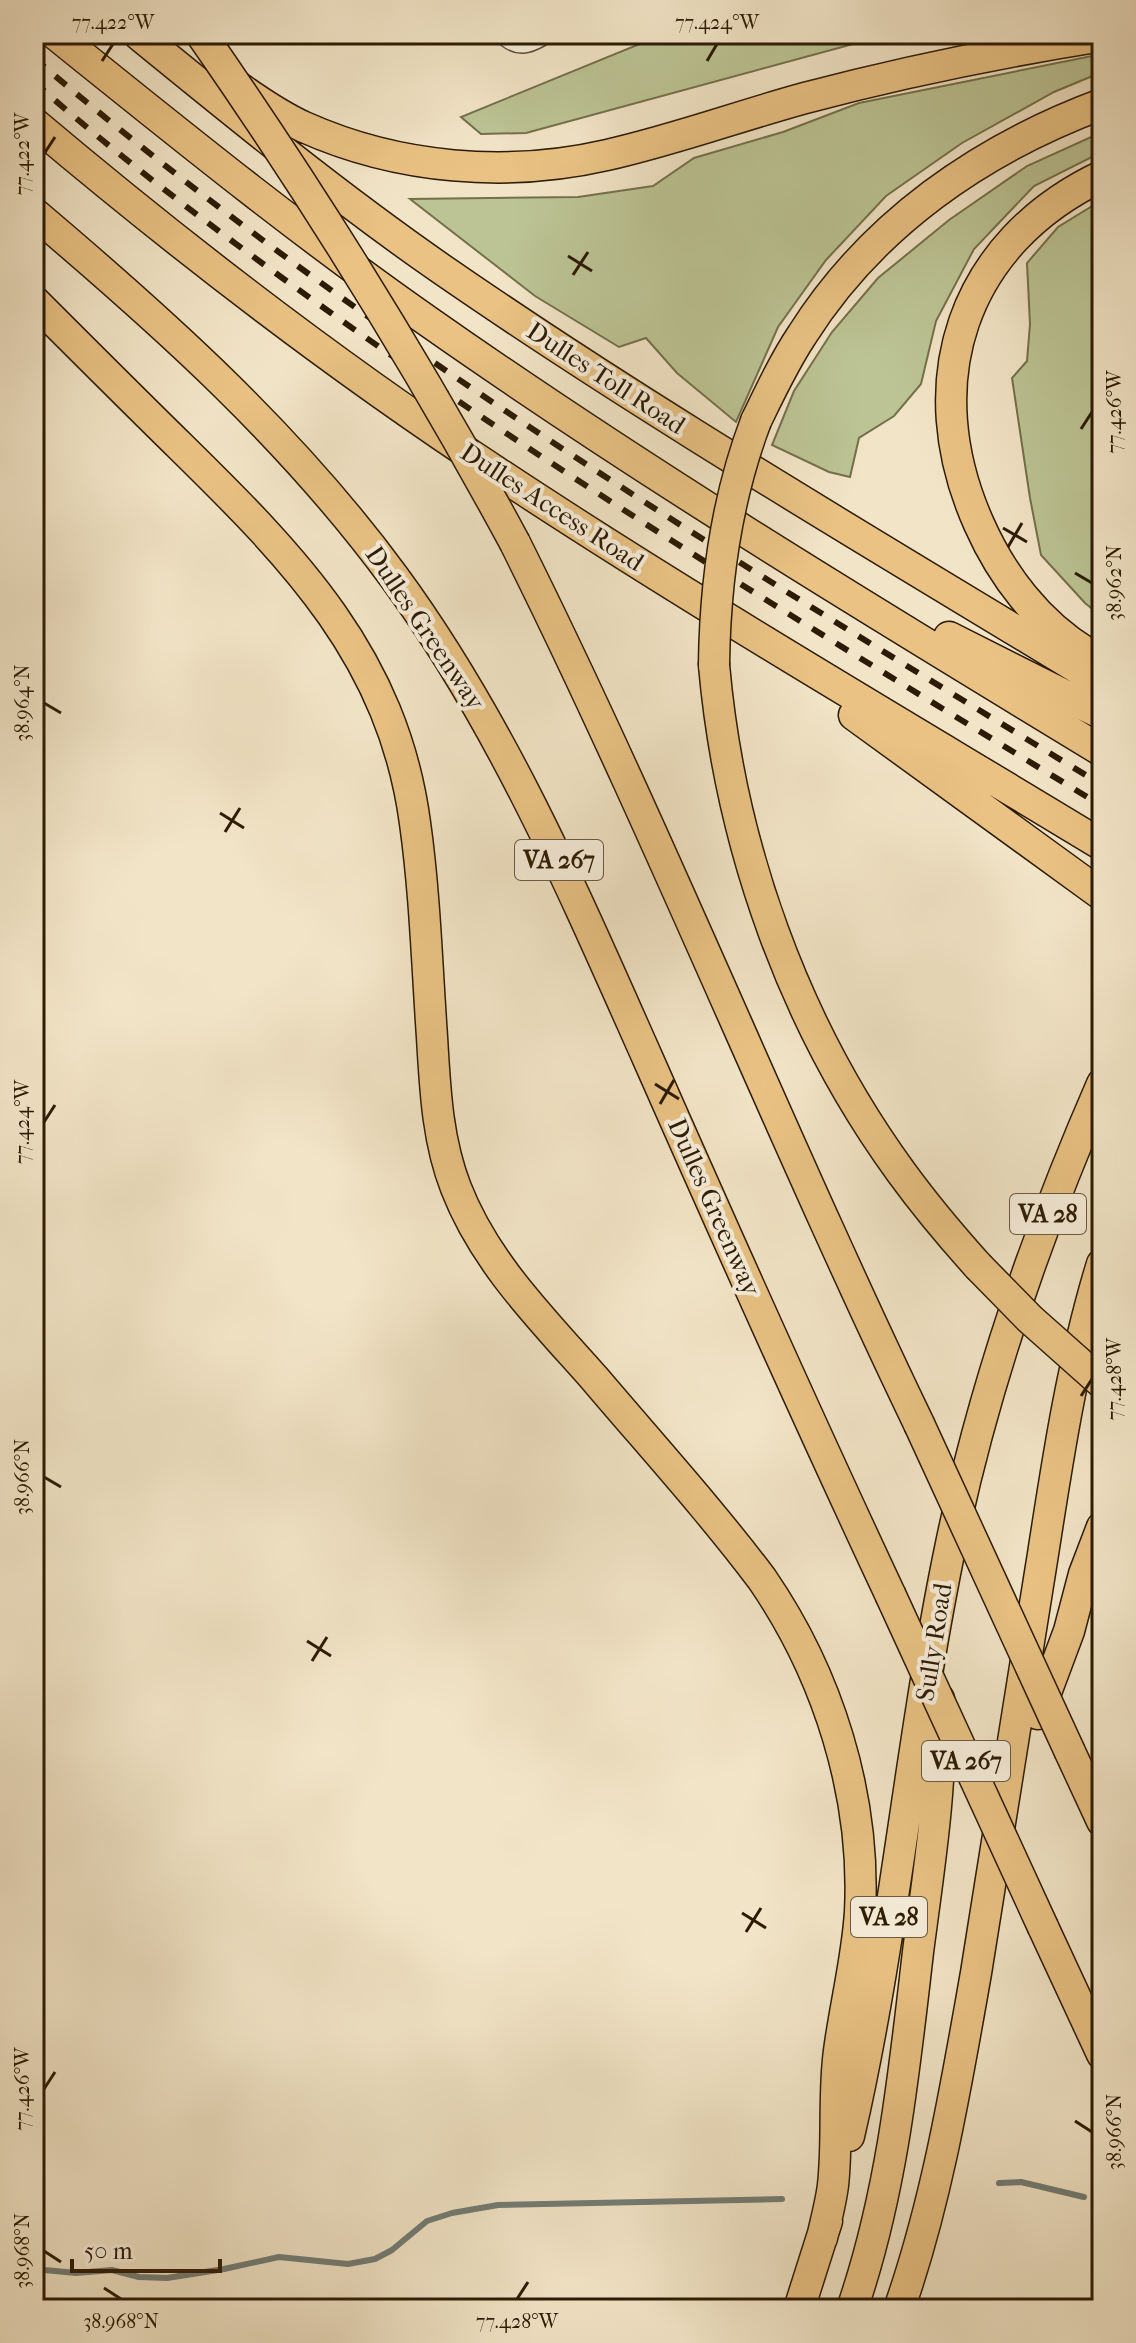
<svg xmlns="http://www.w3.org/2000/svg" width="1136" height="2343" viewBox="0 0 1136 2343" font-family="'IM FELL French Canon',serif">
  <rect width="100%" height="100%" fill="#f2e5c7"/>
  <filter id="stains"><feTurbulence type="fractalNoise" baseFrequency=".0025" numOctaves="4"/><feColorMatrix values="0 0 0 0 .2 0 0 0 0 .09 0 0 0 0 .02 0 0 0 .5 -.17"/></filter>
  <radialGradient id="worn" r=".72"><stop offset=".6" stop-color="#630" stop-opacity="0"/><stop offset="1" stop-color="#630" stop-opacity=".3"/></radialGradient>
  <!-- green -->
  <path fill="#bcc495" stroke="#74704c" stroke-width="2" d="M664,34h226l-364,99 -45,1 -20,-17z
    M1102,54v18l-48,20 -92,51 -76,53 -60,64 -48,67 -42,95 -59,-49 -31,-35 -27,9 -84,-51 -125,-97 168,-2 75,-11 41,-28 89,-26 76,-29z
    M1102,132v20l-68,34 -60,63 -38,72 -15,63 -27,32 -35,22 -9,39 -21,-5 -57,-27 22,-54 38,-59 46,-54 71,-58 78,-54z
    M1102,200v417l-17,-14 -44,-48 -11,-57 -18,-120 15,-17 3,-37 -3,-61 31,-36z"/>
  <g fill="none" stroke-linecap="round" stroke-linejoin="round">
    <!-- stream -->
    <path stroke="#727c75" stroke-width="6" d="M999,2183l22,-1 63,15
      M34,2269l42,4 36,-3 27,7 28,1 57,-9 55,-12 69,7 27,-5 17,-9 35,-29 25,-8 46,-8 284,-6"/>
    <defs>
      <path id="lane" d="M496,34c21,24 37,14 59,0"/>
      <path id="highway" d="M55,34c123,99 245,198 374,288 218,153 446,291 673,429
        M138,34c98,80 197,161 302,234 214,148 439,279 662,415
        M237,86c21,15 43,30 67,41 94,42 203,51 303,28 67,-15 132,-39 198,-57 98,-26 197,-46 297,-62
        M34,123c147,124 300,242 461,348 198,131 404,251 607,374
        M34,213c131,111 258,225 360,364 108,147 180,316 254,482 79,179 159,358 242,535
        M34,301c49,49 98,98 147,146 113,111 212,211 234,376 10,71 12,143 17,214 3,50 5,103 24,151 29,75 87,132 139,191 56,66 115,131 167,200 66,96 104,216 98,333 -3,47 -15,93 -21,139 -6,44 -1,89 -6,134 -2,17 -7,35 -11,53
        M756,421c14,-29 28,-59 46,-86 70,-111 179,-186 300,-231
        M515,543c144,289 264,590 404,881
        M949,637l153,77
        M1087,653c-49,-30 -85,-77 -108,-129 -63,-141 -18,-281 123,-348
        M714,665c16,181 80,360 187,507 24,33 50,64 77,94
        M854,715l248,180
        M1038,1714l31,-83 15,-57 18,-47
        M1070,1752l32,69
        M1043,1927l59,127
        M849,2136c45,-195 61,-396 102,-592 33,-160 86,-311 151,-460
        M799,2309l28,-88
        M852,2309c40,-116 52,-236 66,-357 11,-85 25,-167 21,-253
        M899,2309c38,-108 57,-223 77,-336 23,-139 45,-279 67,-419 15,-97 30,-196 59,-290"/>
    </defs>
    <!-- lane casing -->
    <use href="#lane" stroke="#5e4e35" stroke-width="11"/>
    <!-- highway casing -->
    <use href="#highway" stroke="#2c1b04" stroke-width="33"/>
    <!-- lane -->
    <use href="#lane" stroke="#f7eedb" stroke-width="8"/>
    <!-- highway -->
    <use href="#highway" stroke="#e9c284" stroke-width="30"/>
    <!-- rail -->
    <path stroke="#2c1b04" stroke-width="6" stroke-dasharray="14 14" stroke-linecap="butt" d="M34,58c327,280 701,503 1068,727
      M34,82c94,83 195,158 297,231 249,177 511,334 771,493"/>
    <defs>
      <path id="highway-bridge" d="M201,34c114,164 219,333 314,509
        M714,665c1,-84 12,-165 42,-244
        M978,1266l52,53 72,64
        M919,1424l151,328
        M890,1594l153,333"/>
    </defs>
    <!-- highway-bridge casing -->
    <use href="#highway-bridge" stroke="#2c1b04" stroke-width="33" stroke-linecap="butt"/>
    <!-- highway-bridge -->
    <use href="#highway-bridge" stroke="#e9c284" stroke-width="30"/>
  </g>
  <!-- ticks -->
  <path fill="none" stroke="#2c1b04" stroke-width="3" d="M102,61l11,-17M707,61l10,-17M44,154l11,-17M568,256l24,15M573,275l15,-23M1081,429l11,-17M1003,528l24,14M1008,547l14,-24M1075,573l17,10M44,703l17,10M220,813l24,15M225,832l15,-24M655,1084l24,15M660,1104l14,-24M44,1122l11,-17M1081,1396l11,-17M44,1477l17,10M307,1641l24,15M312,1661l15,-24M742,1913l24,15M746,1932l15,-24M44,2089l11,-17M1075,2121l17,11M44,2251l17,11M104,2288l17,11M517,2299l11,-17"/>
  <g text-anchor="middle" dominant-baseline="central" stroke-width="8" stroke-linejoin="round" paint-order="stroke">
    <!-- shield labels -->
    <g fill="#f7eedb" stroke="#695a44" stroke-width="2">
      <rect x="515" y="840" width="88" height="40" rx="6"/>
      <rect x="1010" y="1194" width="76" height="40" rx="6"/>
      <rect x="922" y="1741" width="88" height="40" rx="6"/>
      <rect x="851" y="1897" width="76" height="40" rx="6"/>
    </g>
    <g font-size="24" font-weight="bold" fill="#2c1b04">
      <text x="559" y="860">VA 267</text>
      <text x="1048" y="1214">VA 28</text>
      <text x="966" y="1761">VA 267</text>
      <text x="889" y="1917">VA 28</text>
    </g>
    <!-- street labels -->
    <g font-size="26" fill="#2c1b04" stroke="#f7eedb">
      <text transform="translate(606 378) rotate(33)">Dulles Toll Road</text>
      <text transform="translate(552 507) rotate(33)">Dulles Access Road</text>
      <text transform="translate(425 628) rotate(56)">Dulles Greenway</text>
      <text transform="translate(714 1207) rotate(66)">Dulles Greenway</text>
      <text transform="translate(934 1642) rotate(-81)">Sully Road</text>
    </g>
  </g>
  <!-- margin -->
  <rect width="1136" height="2343" fill="none" stroke="#f2e5c7" stroke-width="88"/>
  <!-- scale -->
  <path d="M72 2259v12h148v-12" fill="none" stroke="#2c1b04" stroke-width="4"/>
  <text x="84" y="2259" font-size="24" fill="#2c1b04" stroke="#f7eedb" stroke-width="6" paint-order="stroke">50 m</text>
  <rect x="44" y="44" width="1048" height="2255" fill="none" stroke="#2c1b04" stroke-width="3"/>
  <g font-size="20" text-anchor="middle" fill="#2c1b04">
    <text x="113" y="29">77.422°W</text>
    <text x="717" y="29">77.424°W</text>
    <text transform="translate(22 154) rotate(-90)" y="7">77.422°W</text>
    <text transform="translate(1114 412) rotate(-90)" y="7">77.426°W</text>
    <text transform="translate(1114 583) rotate(-90)" y="7">38.962°N</text>
    <text transform="translate(22 703) rotate(-90)" y="7">38.964°N</text>
    <text transform="translate(22 1122) rotate(-90)" y="7">77.424°W</text>
    <text transform="translate(1114 1379) rotate(-90)" y="7">77.428°W</text>
    <text transform="translate(22 1477) rotate(-90)" y="7">38.966°N</text>
    <text transform="translate(22 2089) rotate(-90)" y="7">77.426°W</text>
    <text transform="translate(1114 2132) rotate(-90)" y="7">38.966°N</text>
    <text transform="translate(22 2251) rotate(-90)" y="7">38.968°N</text>
    <text x="121" y="2328">38.968°N</text>
    <text x="517" y="2328">77.428°W</text>
  </g>
  <rect width="100%" height="100%" filter="url(#stains)"/>
  <rect width="100%" height="100%" fill="url(#worn)"/>
</svg>
